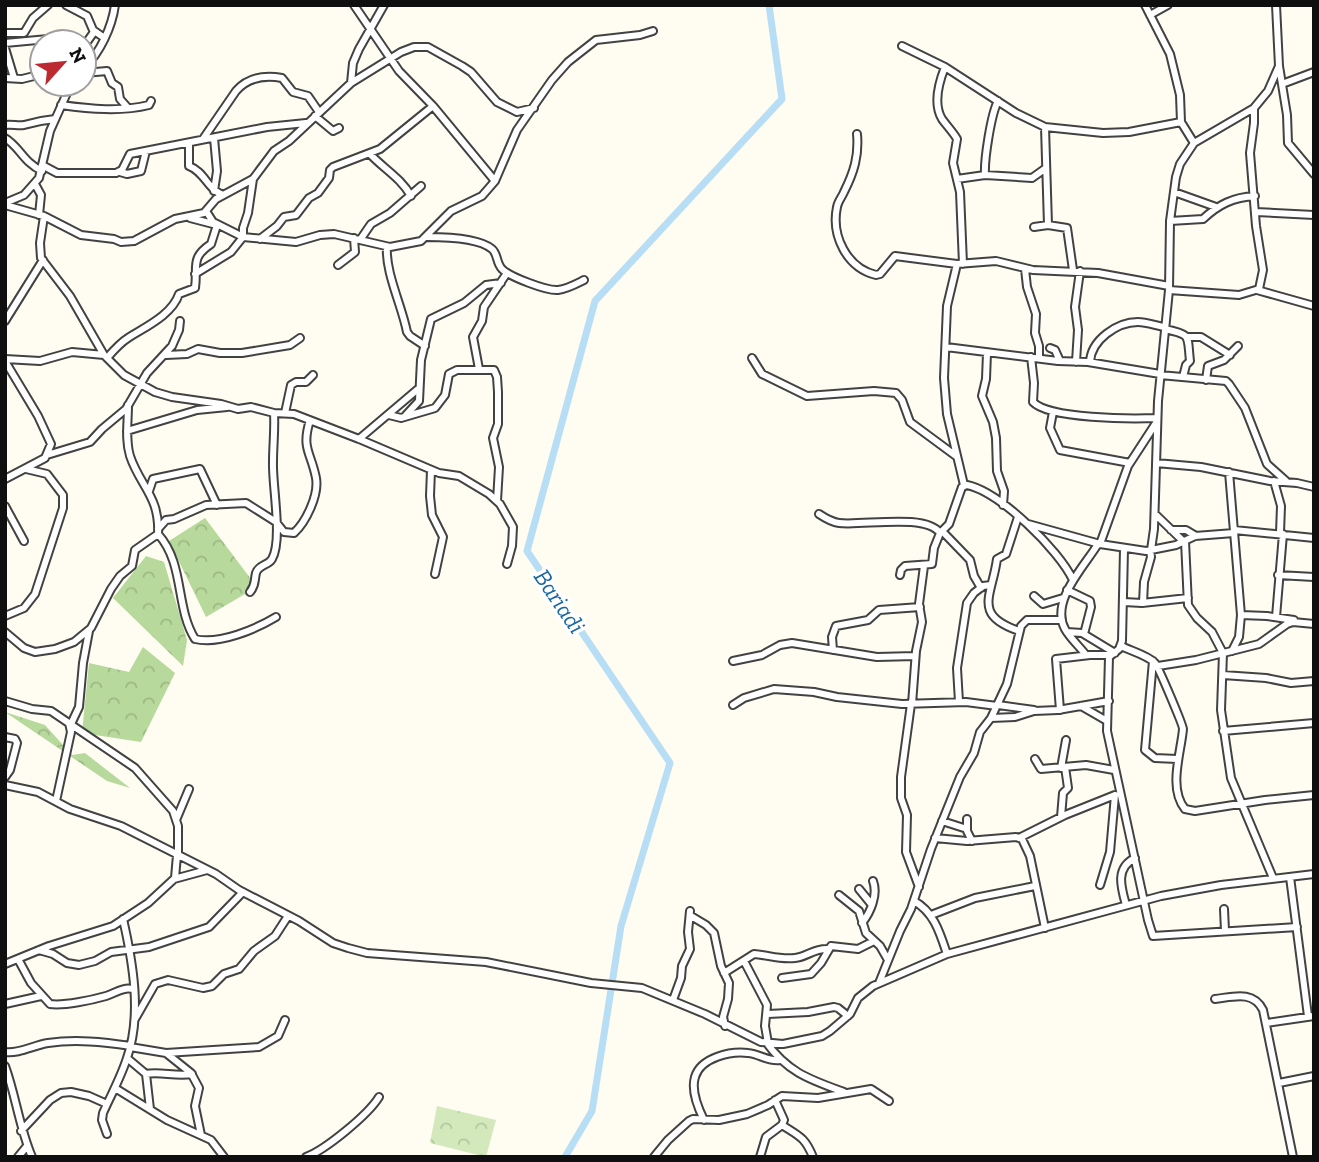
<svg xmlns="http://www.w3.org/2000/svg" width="1319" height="1162" viewBox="0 0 1319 1162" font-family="'Zilla Slab',serif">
  <defs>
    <pattern id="forest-crowns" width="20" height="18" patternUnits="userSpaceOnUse" patternTransform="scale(1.75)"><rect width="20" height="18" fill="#b7d99b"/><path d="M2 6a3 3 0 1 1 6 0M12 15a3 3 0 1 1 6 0" fill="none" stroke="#9cb984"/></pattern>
    <pattern id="park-crowns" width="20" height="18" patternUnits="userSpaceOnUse" patternTransform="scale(1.75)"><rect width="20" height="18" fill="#d3e9bb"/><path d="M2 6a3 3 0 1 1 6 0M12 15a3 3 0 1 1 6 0" fill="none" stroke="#b4c7a0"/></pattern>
  </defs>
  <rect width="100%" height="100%" fill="#fffcf1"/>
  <!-- forest -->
  <path fill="url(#forest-crowns)" d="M205,518l52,69 -51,30 -37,-76z
    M146,556l18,6 23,78 -4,26 -70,-68z
    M143,647l32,26 -34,69 -59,-9 7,-70 40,9z
    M5,712l40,13 27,30 13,-2 45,35 -23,-7z"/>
  <!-- park -->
  <path fill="url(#park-crowns)" d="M437,1106l59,14 -10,37 -56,-14z"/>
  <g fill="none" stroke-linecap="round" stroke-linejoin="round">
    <!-- river -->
    <path stroke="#b7def5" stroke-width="7" d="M565,1157l27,-46 29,-185 49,-163 -143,-212 68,-250 187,-202 -13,-94"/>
    <defs>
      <path id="minor" d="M66,5l21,11 6,14 10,7
        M354,5l45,66 34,35 62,75
        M1145,5l25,49 10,41 1,27 13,21
        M1276,5l3,61 8,49 1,28 26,31
        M1150,15l18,-10
        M5,33h19l9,-15 15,-13
        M5,43l43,-4 3,3
        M84,46l10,-14
        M902,46l43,21 71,46 29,14 58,6 26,-1 52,-10
        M5,48l9,30
        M945,67c-6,15 -12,37 -3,52 5,7 11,13 15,20l-4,24 7,29 3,72
        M84,68c16,-15 28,-41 31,-63
        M84,73l23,-2 5,12 6,4 2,12 8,9
        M5,78l17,1 20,-5
        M351,83l2,-20 6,-14 25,-44
        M1282,84l32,-12
        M61,105c29,4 60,7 88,0l2,-4
        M315,116l18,15 6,-3
        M5,125c7,-1 13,1 19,0 10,-3 20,-5 31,-6
        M1045,127l3,98
        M857,134c2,22 -3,38 -13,58 -2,5 -6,9 -7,15 -6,29 10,61 39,68l4,-1 15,-18 62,8 39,-3 37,9 65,3 71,13
        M5,138c15,9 18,24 37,33
        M214,138l3,33 -3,20
        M203,139l33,-48c12,-14 29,-16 46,-13l11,14 15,4 11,16
        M189,143v23c16,6 18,23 34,29
        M370,154c14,15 31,24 41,42
        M42,165l15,8h59l6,-3 8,-16 137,-27 39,-4
        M120,172l7,2 14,-3 5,-20
        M985,175c-1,-15 6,-61 13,-74
        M957,179l28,-4 47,3 14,-10
        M35,184l6,11 -2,20
        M1174,192l42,15
        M5,203l19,-8 15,-17 11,-47 21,-47
        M5,205l39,11 37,19 33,4 7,3 13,-1 41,-22 29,-6 12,-14 37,-20 21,-28 15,-10 62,-58 50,-31 13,-5h14l34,19 9,6 26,30 20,10 17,-4
        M206,211l7,11 30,15 53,5 24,-7 14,-1 56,13 31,-6 30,-30 31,-15 13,-15 22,-51 35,-50 16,-18 28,-22 44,-5 13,-4
        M1256,212l58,3
        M44,216l-4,27 1,15 29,38 34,59 20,20 31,17 17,5 49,7 17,5 13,-2 23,6 20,1 65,25 80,34 20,3 30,18 11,10 13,23 -1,19 -5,18
        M190,218l23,6
        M1170,221l33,-2c15,-14 30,-22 52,-23
        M1034,227l14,-2 19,3 6,42
        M427,237c16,0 52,1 65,12 6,5 4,14 10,20 8,8 45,22 56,21 9,-1 18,-6 26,-10
        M260,239l17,-13 7,-9 12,-2 13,-17 9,-5 11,-15 1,-8 3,-3 47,-18 53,-43
        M360,240l11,-16 19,-11 31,-27
        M387,247c-2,25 15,59 20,85l3,4 15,10
        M957,264l-10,42 -3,72 3,36 17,71
        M338,265l17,-13 -1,-14
        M1025,269l2,18 9,27 -1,19 4,13v12
        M195,274l36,-22 12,-15v-9l5,-15 5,-34
        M1169,290l70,5 20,-6 4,-19 -7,-44 -6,-73 4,-30v-15
        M1257,290l57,16
        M5,321l38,-61
        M1165,329c27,6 22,6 25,32l-4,4 -3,12
        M1188,337h13l29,18
        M946,347l112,14 30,1 72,12
        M1050,348l5,2 5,11
        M987,353l-1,26 -4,17 11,26 3,16 1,33 7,20 -1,14
        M166,355l21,-1 11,-5 22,4h22l48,-8 10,-7
        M1031,357l3,26 -1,19c16,17 99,17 124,16
        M107,358c6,-7 13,-15 21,-20 17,-11 44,-23 51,-44l16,-6c3,-22 -5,-30 16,-44l6,-19
        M752,358l10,16 45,22 67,-5 22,2 6,7 8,22 46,34
        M5,359l35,2 32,-9 32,3
        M5,361l33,55 13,28 -6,14 -40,21
        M1076,362l2,-32 -3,-23 5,-36
        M1090,362c1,-22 27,-40 48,-40 9,0 19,4 27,5
        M479,369l-6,-32 9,-16 2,-14 23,-34
        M1160,375l66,6 3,3 16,24 22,56 19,17
        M1206,380l2,-14 16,-6 14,-14
        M1053,412l-3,16 10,22 70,13
        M285,413l6,-28 5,-3h10l7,-7
        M389,415l12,3 34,-10 10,-13 4,-21 8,-4h37l3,7 1,15v32l-5,14 6,29 -2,34
        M406,415l13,-14 2,-41 10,-41 33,-16 22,-18 15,-2
        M127,431l70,-21 30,-3
        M359,439l59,-50
        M47,455l43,-13 12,-13 24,-20 21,-36 25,-27 7,-16 1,-9
        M1156,463l45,4 69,14 27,2 17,4
        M431,470l-1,26 2,19 11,22 -8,37
        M1229,472l12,143 -2,22 -7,14
        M1274,481l7,25 -1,27
        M149,491l4,-12 47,-10 17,36
        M5,506l19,35
        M819,514c6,4 12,8 20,9 24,3 86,-10 101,10
        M1155,514l29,28
        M1018,517l-12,37 -9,5c-5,37 -25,56 22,72
        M1028,524l72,20 46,7 30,-6 19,-9 39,-3
        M158,529l8,-9 8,-1 32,-14 40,-2 30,19 8,10 10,1c12,-11 25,-38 22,-55 -5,-26 -15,-29 -6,-58
        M1171,530h15l10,6
        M1234,530l80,8
        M942,531l28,29 4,16 7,12
        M158,534c27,30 17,73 37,105 24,6 61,-10 81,-22
        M1185,541l3,64 9,13 15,14 11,21 -2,57 10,68 42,100
        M1100,544l28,-78 28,-43
        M1124,549l-2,92 -3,8 -10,8 -2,74 41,189 5,16 144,-9
        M1151,550l3,-21 4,-128 11,-111 1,-69 6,-44 4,-13 14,-21 60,-35 14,-17 11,-25
        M900,575l1,-5 4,-4 27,-2 2,-16 6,-15 9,-9 13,-37 5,-2c33,7 92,65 106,95
        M1278,575l36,2
        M1067,590l23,11 1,6 -7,27
        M250,592c6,-7 4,-11 6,-19 3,-9 12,-7 16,-14 11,-19 0,-74 1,-97 0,-17 2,-32 1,-49
        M1034,596l9,8 20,-6
        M1124,602l18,1 46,-5
        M1143,603l1,-21 7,-25 -1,-7
        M1241,615l26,1 27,4
        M5,616l19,-8 11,-14 28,-86v-13l-16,-21 -21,-5
        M1276,617l7,-83
        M5,632l19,16 11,4 20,-3 19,-7 17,-14 20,-39 9,-13 12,-10 3,-16 23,-16c2,-37 -18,-48 -28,-78 -5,-16 -2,-34 -2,-51
        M1067,632l15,1 33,20
        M1121,646c10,5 26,9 34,17 3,3 28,62 28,66 -2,24 -15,59 2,80l10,2 70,-11 49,-5
        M833,650l-1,-13 4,-11 32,-6 11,-10 41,-3
        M1086,655c-7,-9 -16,-17 -21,-26 -15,-28 19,-62 33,-85
        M733,661l29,-6 18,-10 12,-2 85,14 38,-1
        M1153,661l-8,89 10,8 22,1
        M1158,666l38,-6 63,-16 28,-20 6,-2 21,2
        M1223,675l43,3 25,5 23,-2
        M5,701l27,8 19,2 84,57 38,43 5,15v29
        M959,702l-2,-34 10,-65 7,-10 9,-7 8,-1
        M911,704l-10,73v21l6,17 -1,37 13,35
        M912,704l4,-53 6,-29 -3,-18 5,-38
        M733,705l11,-7 30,-9 40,3 23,5 65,7 64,-2 31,4
        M998,705l36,5
        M1081,706l26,15
        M1060,710l-4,-51 34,-4h21
        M991,718l24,-1 19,-6 24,-1 51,-9
        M71,724l8,-17 4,-44 6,-32
        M1223,731l91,-8
        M5,737l10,2 2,4 -7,27 -5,7
        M1035,759l6,10 45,-4 28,5
        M1061,768l5,-28
        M5,785l33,7 32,17 51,17 95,48 23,16 60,31 34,22 15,5 19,5 119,9 105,21 51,5 63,26 56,28 22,2 39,-8 8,-5 20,-17 8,-16 15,-12 74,-32 214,-58 60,-11 93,-11
        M56,801l15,-69 -2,-9
        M1061,817l2,-24 5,-5 -3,-21
        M967,819v12l5,10
        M176,820l13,-31
        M942,821l25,8
        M935,838l32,3 49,-4 6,2 8,17 15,72
        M1019,838l46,-23 50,-20
        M1290,877l18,139
        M175,878l2,-23
        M1100,885l10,-33 5,-57
        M859,889l13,16
        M839,895l20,16 7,22 14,13 8,14
        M914,901c20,11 26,32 33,53
        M1126,905c-5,-18 -11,-37 9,-47
        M1224,909l1,22
        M931,915l44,-17 60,-12
        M691,916l15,9 8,8 7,33 8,17 -1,16 -5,18 2,9
        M862,923c9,-11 16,-29 11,-42
        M39,950l14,4 14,9 12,2 16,-4 16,-9 38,-5 60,-20 34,-35
        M18,959l13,24 19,21c14,2 42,-4 56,-8 10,-3 16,-9 27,-7
        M744,961l23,44 -2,21 3,17
        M5,964l44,-18 64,-20 35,-23 26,-24 33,-9
        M724,973l30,-19c14,1 26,6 41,4 12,-1 19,-10 33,-9
        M782,978l29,-4 10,-11 10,-17 27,3 16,-8
        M879,983l21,-52 11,-22 20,-60 29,-72 14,-24 6,-21 11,-14 16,-34 14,-58 6,-6h35
        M1215,999c18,-2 38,-9 48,11l30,147
        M673,1000l8,-22 1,-12 8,-17 -2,-17 2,-21
        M5,1004l36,-8
        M768,1014l40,-2 26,-5 4,1 10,8
        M135,1019l20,-35 13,-4 35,8 9,-2 12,-12 15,-5 15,-18 21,-15 13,-20
        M1267,1023l47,-7
        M766,1042c22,31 45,38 78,50
        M130,1047l36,6 25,20 8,15 -4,18 6,29
        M5,1052c14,2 29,-7 43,-9 28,-4 55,-1 83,3
        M166,1053l93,-6 19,-11 7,-16
        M127,1058l19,16 4,35
        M5,1066c11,30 14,61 27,91
        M146,1074c14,-3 30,3 46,0
        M1279,1083l35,-7
        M115,1088l52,32 44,20 13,17
        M704,1120c-6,-12 -13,-30 -9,-43 6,-20 36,-26 53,-24 12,1 20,9 32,7
        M782,1125c17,11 23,12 31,32
        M21,1131l29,-31 11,-7 10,-1 18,4 18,8
        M107,1134l-5,-14 1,-7c8,-18 18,-36 24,-55 15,-43 6,-95 -4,-139
        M18,1157l9,-11
        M306,1157c19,-7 62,-42 73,-60
        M654,1157l14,-17 21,-19 4,-2 26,1 28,-6 21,-9 14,-9 36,2 53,-9 18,12
        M760,1157l6,-20 16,-12 2,-5 -9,-20"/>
    </defs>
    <!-- minor casing -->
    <use href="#minor" stroke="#424242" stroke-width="10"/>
    <!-- minor -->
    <use href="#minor" stroke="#fff" stroke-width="6"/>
  </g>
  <g text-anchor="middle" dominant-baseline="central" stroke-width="7" stroke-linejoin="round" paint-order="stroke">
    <!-- water labels -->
    <g font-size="24" font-style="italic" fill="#1a669f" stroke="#fff">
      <text transform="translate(560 601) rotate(56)">Bariadi</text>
    </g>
  </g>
  <!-- border -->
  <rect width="1319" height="1162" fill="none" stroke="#0f0f0f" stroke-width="14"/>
  <!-- north arrow -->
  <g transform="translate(63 63) rotate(63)"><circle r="33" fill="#ffffff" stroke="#9f9f9f" stroke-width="2"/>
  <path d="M0-5L12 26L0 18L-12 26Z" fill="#bd2931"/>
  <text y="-10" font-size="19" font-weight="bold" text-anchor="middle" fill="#0f0f0f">N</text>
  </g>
</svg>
